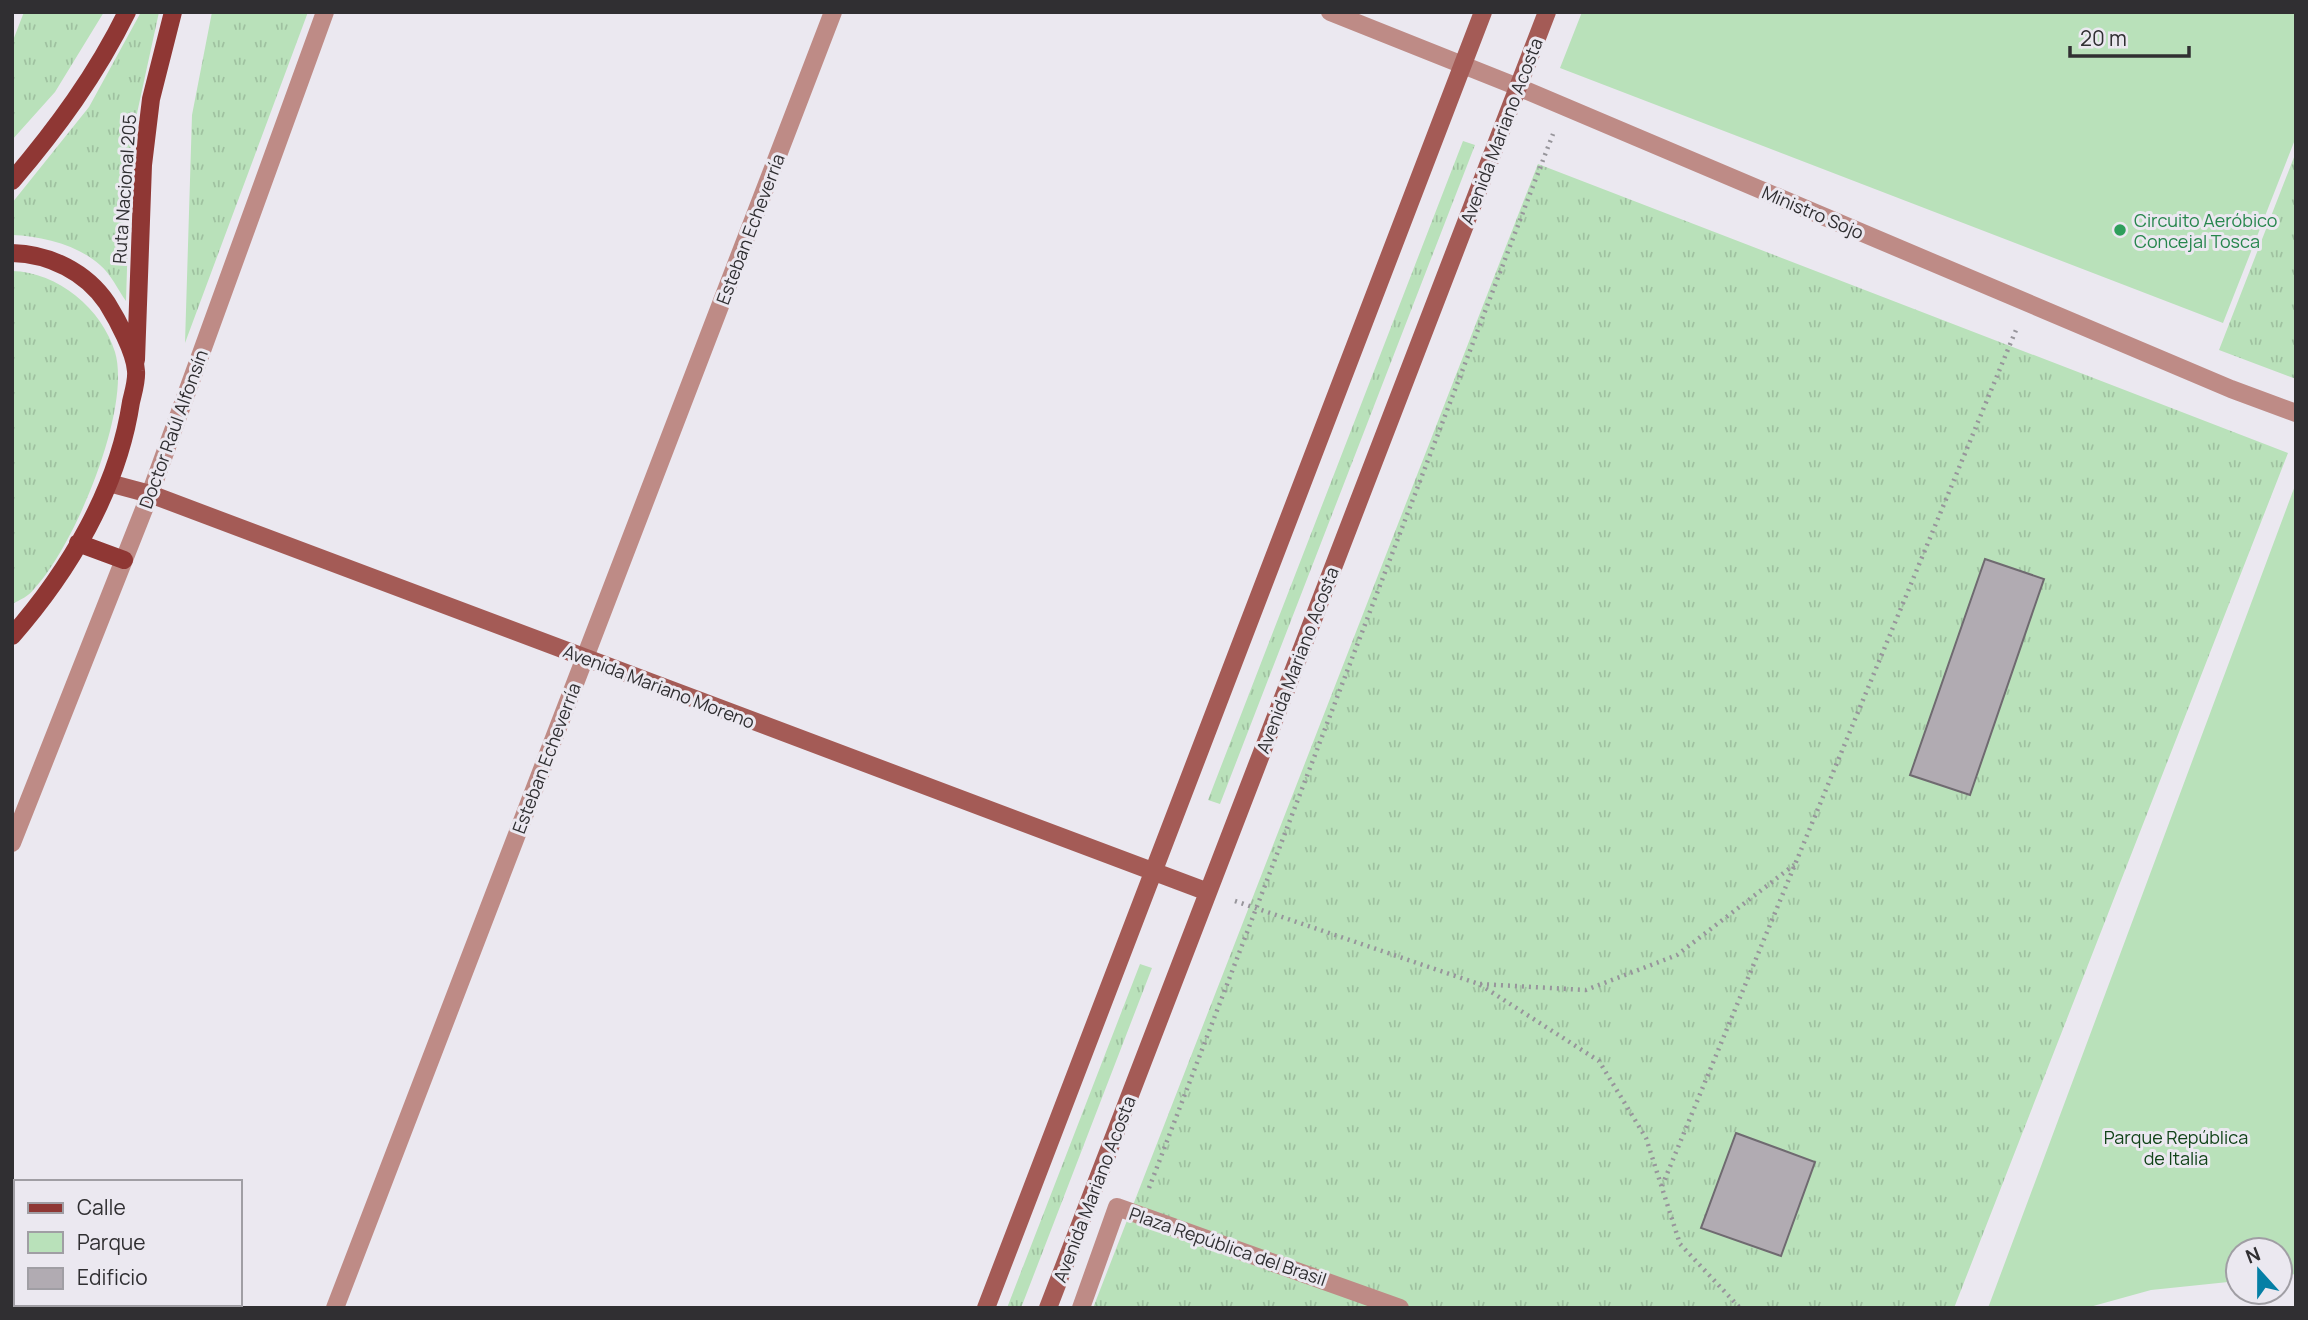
<svg xmlns="http://www.w3.org/2000/svg" width="2308" height="1320" viewBox="0 0 2308 1320" font-family="Manrope,sans-serif">
  <defs>
    <pattern id="grass-tufts" width="24" height="20" patternUnits="userSpaceOnUse" patternTransform="scale(1.75)"><rect width="24" height="20" fill="#b9e1ba"/><path d="M3 7l-1-3M5 7V3M7 7l1-3M15 17l-1-3M17 17v-4M19 17l1-3" fill="none" stroke="#9fc1a0"/></pattern>
  </defs>
  <rect width="100%" height="100%" fill="#ebe8f0"/>
  <!-- grass -->
  <path fill="url(#grass-tufts)" d="M24,12h80l-49,80 -43,48v-97z
    M141,12h18l-28,129 -5,160c-8,-11 -15,-27 -26,-36 -22,-20 -58,-29 -88,-30v-32l77,-96z
    M212,12h96l-123,331 7,-228z
    M1463,141l12,4 -255,659 -12,-4z
    M2296,152v227l-77,-29z
    M1538,164l750,289 -334,855h-861z
    M12,271c46,1 90,38 103,81 17,57 -41,195 -81,237 -5,7 -14,11 -22,15z
    M1140,964l12,4 -131,340h-14z"/>
  <!-- park -->
  <path fill="#b9e1ba" d="M1582,12h714v125l-73,186 -663,-255z
    M2296,483v791l-16,2v-26h-42v31l-87,9 -65,18h-98z"/>
  <!-- building -->
  <path fill="#b1abb2" stroke="#6f6a70" stroke-width="2" d="M1985,559l59,20 -74,216 -60,-20z
    M1736,1133l79,29 -34,94 -80,-28z"/>
  <g fill="none" stroke-linecap="round" stroke-linejoin="round">
    <!-- path -->
    <path stroke="#97959b" stroke-width="4.5" stroke-dasharray="2 5" stroke-linecap="butt" d="M1235,901l244,83 120,77 47,77 34,106 60,64
      M1480,984l106,6 91,-35 117,-90
      M1662,1186l354,-856
      M1149,1188l404,-1054"/>
    <!-- street -->
    <path stroke="#be8b86" stroke-width="18" d="M1330,12l188,75 713,302 65,24
      M12,843l138,-349 175,-482
      M335,1308l498,-1296
      M1081,1308l36,-101 283,101"/>
    <!-- secondary -->
    <path stroke="#a45b56" stroke-width="18" d="M109,483l41,11 1058,398
      M986,1308l497,-1296
      M1048,1308l499,-1296"/>
    <!-- primary -->
    <path stroke="#8f3734" stroke-width="18" d="M12,181c45,-53 84,-106 115,-169
      M12,253c38,1 74,19 95,50 10,16 28,49 29,68 1,10 -3,22 -5,31 -13,87 -62,169 -119,234
      M136,360l7,-195 8,-66 22,-87
      M78,543l46,17"/>
  </g>
  <!-- markers -->
  <circle fill="#2e9e5b" stroke="#ebe8f0" stroke-width="2.5" cx="2120" cy="230" r="7"/>
  <g text-anchor="middle" dominant-baseline="central" stroke-width="6" stroke-linejoin="round" paint-order="stroke">
    <!-- street labels -->
    <g font-size="18" fill="#302f32" stroke="#ebe8f0">
      <text transform="translate(1501 131) rotate(-69)">Avenida Mariano Acosta</text>
      <text transform="translate(124 189) rotate(-86)">Ruta Nacional 205</text>
      <text transform="translate(1813 212) rotate(23)">Ministro Sojo</text>
      <text transform="translate(750 229) rotate(-69)">Esteban Echeverría</text>
      <text transform="translate(173 429) rotate(-70)">Doctor Raúl Alfonsín</text>
      <text transform="translate(1297 660) rotate(-69)">Avenida Mariano Acosta</text>
      <text transform="translate(659 686) rotate(21)">Avenida Mariano Moreno</text>
      <text transform="translate(546 758) rotate(-69)">Esteban Echeverría</text>
      <text transform="translate(1094 1189) rotate(-69)">Avenida Mariano Acosta</text>
      <text transform="translate(1228 1246) rotate(19)">Plaza República del Brasil</text>
    </g>
    <!-- leisure labels -->
    <g font-size="18" fill="#27864d" stroke="#ebe8f0" text-anchor="start">
      <text x="2134" y="220">Circuito Aeróbico<tspan x="2134" dy="21">Concejal Tosca</tspan></text>
    </g>
    <!-- park labels -->
    <g font-size="18" fill="#124419" stroke="#ebe8f0">
      <text x="2176" y="1137">Parque República<tspan x="2176" dy="21">de Italia</tspan></text>
    </g>
  </g>
  <!-- border -->
  <rect width="2308" height="1320" fill="none" stroke="#302f32" stroke-width="28"/>
  <!-- legend -->
  <rect x="14" y="1180" width="228" height="126" fill="#ebe8f0" stroke="#a09ea4" stroke-width="2"/>
  <rect x="28" y="1203" width="35" height="10" fill="#8f3734" stroke="#a09ea4" stroke-width="2"/>
  <text x="77" y="1215" font-size="21" fill="#302f32">Calle</text>
  <rect x="28" y="1232" width="35" height="21" fill="#b9e1ba" stroke="#a09ea4" stroke-width="2"/>
  <text x="77" y="1250" font-size="21" fill="#302f32">Parque</text>
  <rect x="28" y="1268" width="35" height="21" fill="#b1abb2" stroke="#a09ea4" stroke-width="2"/>
  <text x="77" y="1285" font-size="21" fill="#302f32">Edificio</text>
  <!-- north arrow -->
  <g transform="translate(2259 1271) rotate(339)"><circle r="33" fill="#ebe8f0" stroke="#a09ea4" stroke-width="2"/>
  <path d="M0-5L12 26L0 18L-12 26Z" fill="#057fa5"/>
  <text y="-10" font-size="19" font-weight="bold" text-anchor="middle" fill="#302f32">N</text>
  </g>
  <!-- scale -->
  <path d="M2070 46v10h119v-10" fill="none" stroke="#302f32" stroke-width="3.5"/>
  <text x="2080" y="46" font-size="21" fill="#302f32" stroke="#ebe8f0" stroke-width="5" paint-order="stroke">20 m</text>
</svg>
